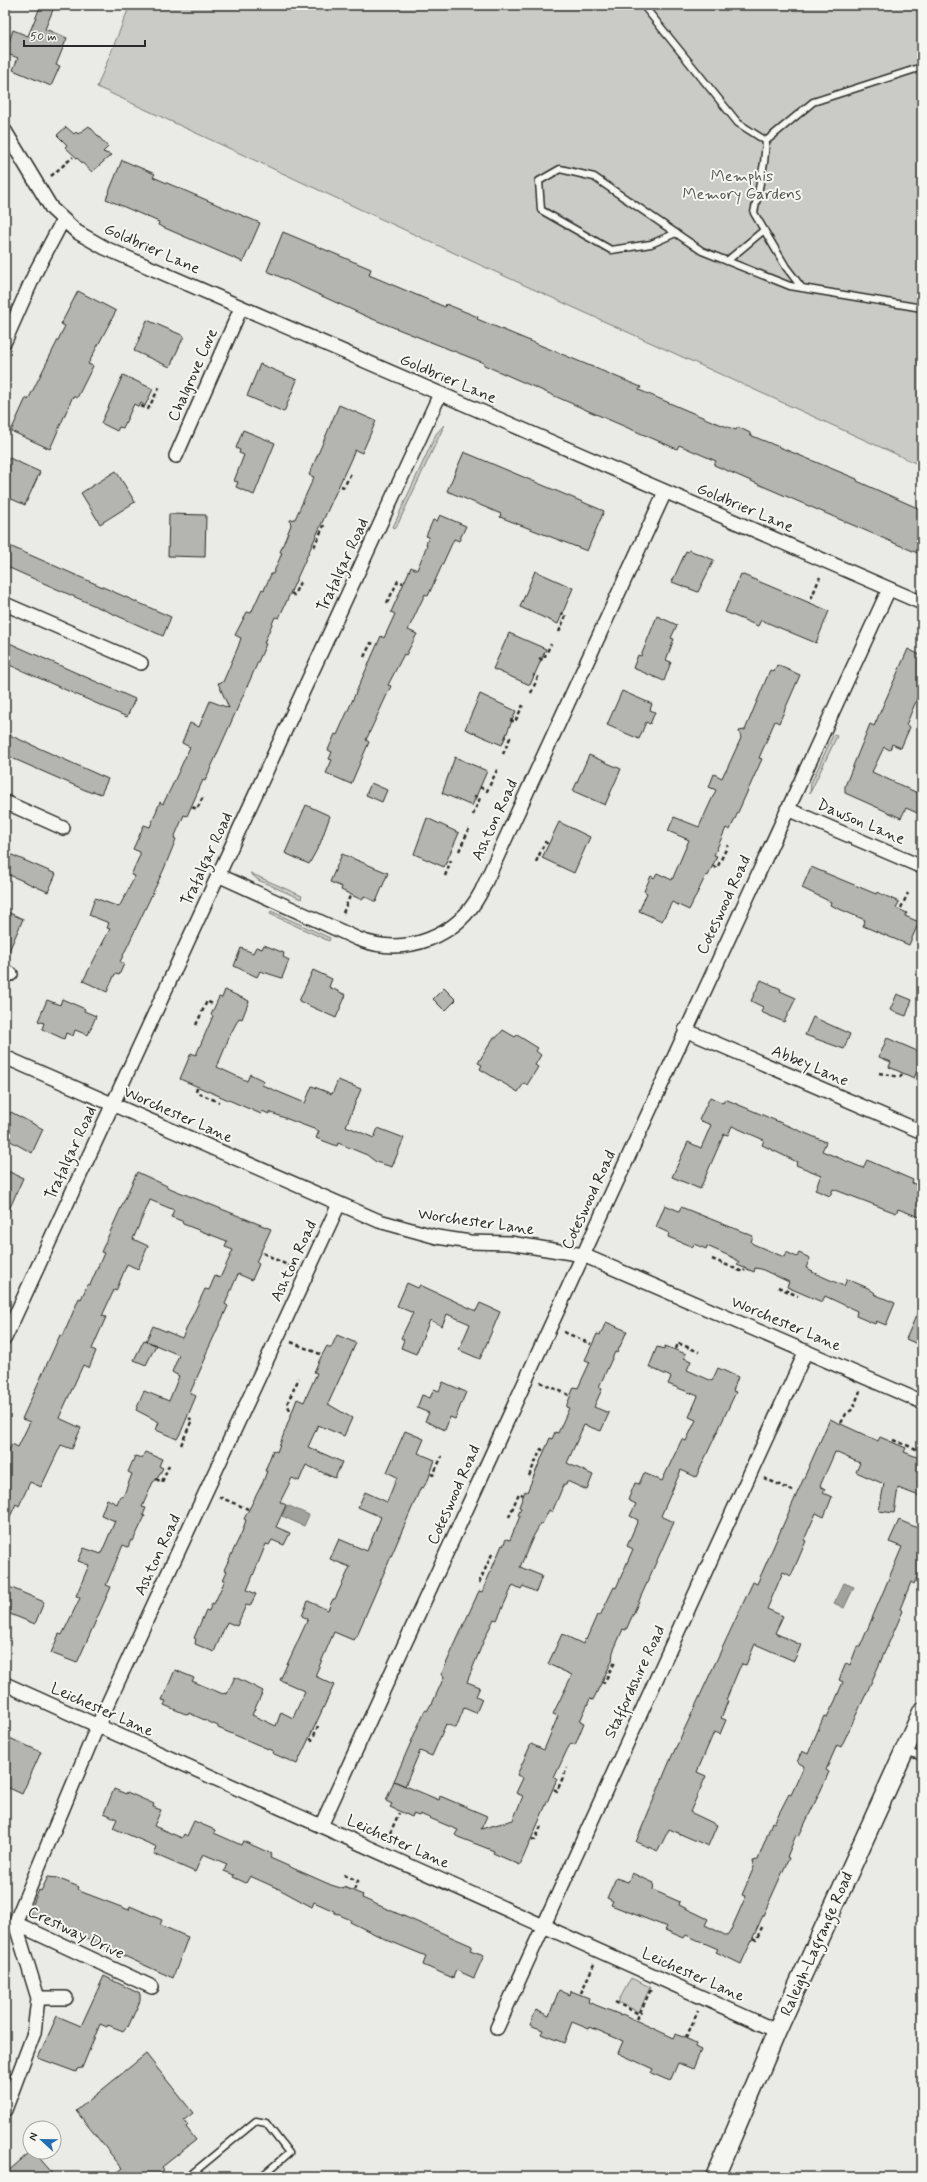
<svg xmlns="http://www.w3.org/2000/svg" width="927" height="2182" viewBox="0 0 927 2182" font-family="Mynerve,sans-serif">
  <rect width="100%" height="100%" fill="#eaeae6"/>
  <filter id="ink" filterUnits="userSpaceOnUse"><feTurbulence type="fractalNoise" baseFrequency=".025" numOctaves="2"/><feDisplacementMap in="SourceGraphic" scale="8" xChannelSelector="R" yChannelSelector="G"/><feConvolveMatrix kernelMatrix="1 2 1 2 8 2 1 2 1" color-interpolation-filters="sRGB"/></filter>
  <g filter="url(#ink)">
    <!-- green -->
    <path fill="#cacac7" stroke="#7a7a79" d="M130,5h792v461l-444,-202 -381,-177z
      M444,425v1l-48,102 -3,-1 43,-93z
      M833,735l4,1 -27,57 1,-10z
      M250,873l52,23 -1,3 -43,-19z
      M271,911l59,27 -1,3 -59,-27z
      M631,1978l19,9 -11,25 -21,-10z"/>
    <!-- water -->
    <path fill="#a1a19e" stroke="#727270" d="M287,1505l22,10 -5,11 -22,-10z
      M844,1583l10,4 -10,21 -10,-5z"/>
    <!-- building -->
    <path fill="#b4b4b1" stroke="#2b2b2b" d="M41,5h14l-10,24 22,9 -11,27 4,1 -9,20 -38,-16 5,-12 -13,-5 8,-23 15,6z
      M89,126l19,21 -5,5 8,3 -19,17 -27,-25 2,-2 -10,-10 9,-8 8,7 2,-2 2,2z
      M122,160l33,14 -2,3 107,46 -17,39 -85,-37 1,-3 -53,-23z
      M283,232l88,37 -2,6 76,32 1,-3 32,13 -1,2 164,68 -2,3 75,32 22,8 2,-3 12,6v2l107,44v2l65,29v45l-208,-90 2,-4 -37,-16 -2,4 -86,-37 -107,-47v-2l-114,-45 -103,-47z
      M78,291l38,20 -28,53 5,2 -16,32 -4,-2 -23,53 -39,-18 15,-33 2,2 37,-74 -4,-2z
      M147,320l37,16 -14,31 -36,-16z
      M260,364l37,16 -13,32 -37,-16z
      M123,375l30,14 -8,17 -4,-3 -2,4 -5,-3 -11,24 -4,-1 -2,4 -16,-8z
      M339,405l37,16 -14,32 -7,-3 -76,168 -4,-1 -11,26 2,1 -61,137 -2,-1 -16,36 -3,-1 -10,23 2,1 -12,30 -44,93 4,2 -5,11 -4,-1 -8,18 -24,-11 27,-52 -3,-1 2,-5 -20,-8 6,-17 24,9 6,-11 10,-20 -4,-1 9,-20v-3l-7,-3 11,-24 6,2 10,-25 3,2 8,-16 19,-41 -8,-4 8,-20 9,4 11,-26 19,7 -11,-25 5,-1 15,-35 3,-9 -6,-3 12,-23 4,1 11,-24 2,1 7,-16h2l9,-21 -2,-1 11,-27 -1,-5 5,-1 19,-42 -5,-2z
      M243,430l32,13 -21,52 -18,-8 2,-5 -4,-1 10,-26 -5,-2 1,-3 -4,-2z
      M464,452l140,59 -17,40 -87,-34 1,-3 -54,-23z
      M5,456l35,16 -15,33 -20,-9z
      M116,471l19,31 -35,22 -19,-31z
      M169,514l37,1 -1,42 -37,-1z
      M440,515l26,11 -7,15 -5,-2 -26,57 -3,-2 -17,36 9,4 -11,21 -2,-1 -16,31 3,1 -25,54 3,2 -18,42 -25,-11 6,-13 -3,-1 3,-7 -4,-2 7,-16 2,1 44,-99 3,2 11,-24 -4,-2 20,-45 6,3 10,-25 -1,-1 3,-7 -3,-1 7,-16 4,1z
      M5,544l166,73 -8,19 -158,-70z
      M689,550l25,10 -16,32 -26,-10 14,-31 2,1z
      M535,571l38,17 -15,36 -38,-17z
      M741,574l88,37 -13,32 -55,-23 -3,6 -33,-14z
      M657,616l20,9 -6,13 3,1 -8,21 5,2 -7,19 -31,-13 5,-13 3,1z
      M509,633l37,16 -16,36 -37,-16z
      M5,641l130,58 -8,18 -122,-54z
      M908,649l14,7v39l-3,-1 -13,31 4,2 -9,21 -9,-4 -2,6 -6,-3 -12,25 50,23v20l-16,-7 -5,10 -56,-25v-7l25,-62 4,2z
      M777,665l23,10 -21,48 -4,-2 -16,37 3,1 -32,71 -4,-2 -12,27 3,1 -9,20 -2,-1 -17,35 -17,-8 -10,19 -23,-10 8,-18 -3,-2 7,-15 3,2 3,-5 15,7 17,-40 -21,-9 6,-14 25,10 17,-37 -7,-3 5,-13 8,4 3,-7h1l15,-33 -2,-7 6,-1 25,-60 4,2z
      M622,691l30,13 -2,6 5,2 -5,12 -4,-2 -7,17 -32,-14z
      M480,694l36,17 -14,34 -37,-16z
      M5,733l103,46 -7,15 -8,-3 -1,2 -87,-38z
      M589,755l32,14 -16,36 -32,-14z
      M455,757l32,14 -15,35 -30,-13z
      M371,783l16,7 -5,12 -16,-7z
      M306,805l24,11 -10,28 -11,20 -24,-11z
      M427,818l32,15 -15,34 -30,-13z
      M559,822l31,15 -16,36 -32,-15z
      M5,852l51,22 -8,18 -43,-19z
      M342,854l46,19 -12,29 -12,-6 -2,4 -21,-10 1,-3 -12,-5z
      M811,867l65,27 1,-2 22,10 -3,6 11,5 -2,3 14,6 -10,23 -46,-19 2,-6 -35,-15 1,-3 -29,-14z
      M5,911l18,8 -18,41z
      M264,945l20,8 -1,4 6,3 -7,18 -22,-7 -3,6 -23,-11 7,-18 12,5 3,-6 6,2z
      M313,970l19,9 -3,8 17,8 -10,23 -37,-17z
      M761,980l20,9 -1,2 16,7 -12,24 -23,-10 2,-5 -12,-6z
      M444,988l12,12 -11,11 -12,-12z
      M225,990l24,11 -7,18 -3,-1 -8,15 -14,34 30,14 3,-7 14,7 -2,4 43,18 7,-17 20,8 6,-14 23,9 -15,37 28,12 4,-10 26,10 -12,29 -16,-5 -9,-7 -29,-12 -1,3 -21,-8 3,-7 -50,-19v2l-7,-3 -1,3 -81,-35 11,-26 5,2 17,-39 -2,-1 8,-18 3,1z
      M897,994l15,6 -6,16 -16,-6z
      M62,999l23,10 -1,2 12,5 -8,19 -13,-5 -2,6 -7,-3 -2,6 -22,-10 2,-6 -6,-2 9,-21 13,5z
      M813,1017l37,17 -6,15 -39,-14z
      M503,1030l12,7 2,-2 21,13 -2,3 5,4 -6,10 3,2 -11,18 -3,-2 -6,9 -38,-23 2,-4 -4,-2 16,-26 2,1z
      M887,1038l35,15v7l-8,18 -25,-11 2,-5 -12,-5z
      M710,1097l13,6 2,-4 101,43 -4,9 41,17 4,-8 46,20 -1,3 10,4v31l-24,-9 -2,4 -63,-24 -3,7 -15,-6 6,-15 -25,-10 1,-3 -35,-17 2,-5 -32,-14 -4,9 -4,-1 -24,55 -28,-12 16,-35 13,6 10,-23 -12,-5z
      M5,1112l5,2 1,-2 32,17 -11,24 -27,-15z
      M5,1170l18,8 -18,41z
      M137,1172l30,14v1l104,42 -15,33 3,2 -7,16 -14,-6 -13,30 3,2 -23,50 1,1 -16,36 6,3 -15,36 -4,7 -21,-9 3,-8 -23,-12 8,-19 25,10 10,-25 -7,-4 7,-17 -33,-14 7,-15 29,12 23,-49 4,1 6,-14 5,2 13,-28 -8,-3 2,-6 -44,-17 -1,-3 -11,-4 3,-7 -24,-10 -17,39 15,7 -10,23 -11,-5 -11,27 -2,-1 -12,26 4,1 -14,32 4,2 -7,17 -6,-3 -24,53 22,10 -9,21 -11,-4 -20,42 -11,-5 -11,24 -3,-2 -11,23v-69l7,-14 6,3 12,-25 -8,-3 38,-84 3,1 16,-38 2,1 7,-15 2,1 14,-32 -3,-1z
      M665,1205l14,6 2,-4 72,29 -2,6 2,2 31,13 2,-5 11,5 2,-4 11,5 -4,10 7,3 -1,1 32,14 3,-7 21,9 7,5 -1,1 21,9 -9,22 -10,-4 -1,3 -19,-8 1,-5 -32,-15 -3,6 -35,-15 2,-5 -28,-13 -6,-1 -1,4 -17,-7 2,-3 -5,-4 -27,-12 -1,3 -12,-5 -1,3 -25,-10 1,-4 -13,-6z
      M407,1283l11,5 2,-3 56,26 4,-8 20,9 -20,47 -21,-9 11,-26 -23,-10 -5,12 -12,-6 -14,34 -15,-6 3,-8 -3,-2 12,-25 -16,-7z
      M922,1302v44l-16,-7z
      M606,1322l21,9 -10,22 -2,-1 -16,35 3,2 -8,18 15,6 -8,18 -17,-6 -17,38 26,12 -6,15 -20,-9 -1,3h-2l-12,28 -3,-2 -7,14 -1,-1 -8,14 -13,30 22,9 -6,16 -13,-6 -2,3 -8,-4 -16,35 -3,-1 -8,16 -19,47 13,5 -4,9 6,3 -6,14 -12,-5 -8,20 -10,-4 -14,32 -12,-5 -15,35 -11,-5 31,-71 2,1 4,-7h1l12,-27 -3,-2 38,-84 3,1 20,-47 1,1 3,-7 4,1 10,-24 -2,-1 3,-7 -2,-1 6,-16 2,1 23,-54 2,1 3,-7 3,1 11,-25 -3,-1 8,-20 4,1 12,-26 -5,-2 12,-26 3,1z
      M337,1335l19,8 -28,61 24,14 -8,18 -26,-11 -10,22 34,15 -7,16 -29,-13 -7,16 -7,-3 -12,24 6,3 -10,22 14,6 -6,12 -12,-5 -3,5 -3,-1 -19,46 9,4 -6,12 -4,-1 -9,21 -10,-4 -13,30 -19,-8 1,-5 -2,-1 12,-28 3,1 3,-8 2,1 11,-24h-2l4,-9 -3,-1 18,-38 4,-12 -2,-1 19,-37 4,-11h-2l8,-21 4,2 20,-53 7,3 13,-29 -3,-1 6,-13 7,-13 4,2z
      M144,1340l12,5 -10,20 -12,-5z
      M665,1346l21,8 -2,4 7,3 -4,9 25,11 6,-13 20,9 -5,14 3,1 -40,85 -15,-7 -20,46 13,6 -48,108 -3,-1 -10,23 -1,9 -19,39 -3,-1 -10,22 4,2 -9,22 -4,-2 -4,7 -13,28 3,1 -37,86 -27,-12 1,-2 -36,-14 -3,-2 3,-5 -38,-16 -1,2 -6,-2 -1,3 -22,-10 2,-3 -6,-3 8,-20 45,19 1,-4 47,20 -6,13 32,-9 10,-24 -7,-3 7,-15 -6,-3 14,-31 13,6 14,-34 -5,-2 19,-39 -24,-11 14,-30 21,10 2,-5 1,1 11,-25 3,1 14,-29 2,1 17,-39 -6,-3 11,-26 -8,-4 6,-12 -8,-4 7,-17 4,1 5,-11 18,8 20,-42 4,2 10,-21 -7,-3 9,-21 -30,-12 3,-7 -22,-10 8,-20 7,2z
      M443,1382l23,10 -11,27 -5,-2 -5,13 -20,-9 4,-8 -12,-5 5,-13 8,3 4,-9 5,2z
      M830,1419l48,22 2,-4 26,11 -2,4 18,7v38l-24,-9 -4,25 -15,-2 5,-27 -28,-12 4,-9 -25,-11 -15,34 5,3 -2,4 9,4 -8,20 -8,-4 -12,27 2,1 -15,35 -8,-4 -16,37 16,7 -8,17 26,12 -7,16 -39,-17 -9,21 -4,-1 -3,5 -13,31 2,1 -7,17 5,2 -6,14 -6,-2 -17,40 9,4 -16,36 27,13 -9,21 -39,-17 -11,22 -22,-9 35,-84 82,-176 4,2z
      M405,1431l19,8 -6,14 17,7 -7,20 -5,8 -2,-1 -63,146 -5,7 -19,-8 -19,44 19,9 -37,79 -25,-11 1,-2 -55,-23v-2l-29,-13 -1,2 -24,-10 2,-4 -4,-1 13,-30 19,8 -2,3 31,13 1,-1 3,1 8,-17 28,14 -11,24 24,11 5,-14 12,6 12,-27 -25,-11 28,-61 -6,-3 6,-15 20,9 5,-11h2l15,-32 -20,-8 9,-20 28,12 14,-34 -23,-10 7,-15 22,10 10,-25 -10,-5z
      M145,1452l17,7 -3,7 4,2 -6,11 -4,3 -11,25 4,1 -3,7 2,1 -12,25 -2,-1 -3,7 -5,-2 -17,40 5,2 -34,76 -26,-10 8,-19 3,1 18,-37 -4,-2 13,-31 -11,-4 6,-13 17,6 14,-33 -14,-6 6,-16 10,5 3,-8 3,1 9,-23 -4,-2 7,-16 7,2z
      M899,1520l23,10v37l-8,17 -3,-2 -11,27 3,2 -36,81 -26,55 -4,-2 -11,25 3,2 -9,20 -21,44 -3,-1 -9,22 2,1 -48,106 -25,-12 2,-3 -32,-14 -2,3 -19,-8 2,-3 -56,-22 2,-4 -6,-3 9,-20 12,4 4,-9 22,10 -1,7 27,12 -1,3 29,14 -3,6 22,11 3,-4 16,-36 -4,-1 12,-28 -2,-6 6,-1 14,-38 2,1 15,-29 2,1 13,-29 -7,-4 5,-11 6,3 16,-38 3,1 8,-16 8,-19 -4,-2 7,-17 4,2 7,-18h3l42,-100 -13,-5z
      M5,1585l39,17 -9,22 -30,-12z
      M5,1736l36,16 -19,42 -17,-8z
      M114,1789l12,5 1,-2 27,12 -1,3 8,3 -7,16 28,12 2,-4 3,2 7,-15 21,9 -1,3 27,12 2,-4 29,13 -2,4 61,27 13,4v-2l19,8 -1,3 110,48 -2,4 14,5 -10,23 -18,-8 -3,8 -30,-13 3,-9 -39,-16 -37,-18 1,-2 -16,-7 -1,-2 -20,-9 -2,5 -33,-18 -29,-13 -4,7 -13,-6 1,-2 -10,-4 3,-7 -24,-10 -8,18 -41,-18 3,-7 -44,-19 4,-9 -13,-6z
      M48,1877l9,1 22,9 -1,2 4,3 47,18 1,-4 32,14 -2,5 28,12 -15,41 -144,-65 10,-23 2,1z
      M104,1976l36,18v7l-12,26 -1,-1 -4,5 -15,-6 -1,2 -7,-3 -18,44 -5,1 -1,3 -38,-14 19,-42 24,10z
      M559,1990l11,5 1,-4 18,7 -1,4 33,13 1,-1 52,24 2,-4 20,9 -1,4 6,3 -8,19 -15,-6 -8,18 -19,-8 2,-4 -35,-16 5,-12 -33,-14 -1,2 -17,-7 -8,21 -23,-9 2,-4 -13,-5 6,-15 13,6z
      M146,2054l47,59 -9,7 4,5 -2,2 10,13 -34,27 2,3 -8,7h-45l11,-9 -46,-57z
      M30,2152h4l22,25h-51v-3z"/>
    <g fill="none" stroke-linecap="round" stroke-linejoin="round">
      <defs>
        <path id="lane" d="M643,5l95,118 28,18
          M676,233l-25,11 -40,6 -70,-40 -2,-29 21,-12 34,8 108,74 88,35 132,22
          M727,261l37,-31
          M802,288l-16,-21 -32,-54 10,-50 2,-22 47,-39 109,-35
          M906,1751l16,6
          M188,2177l68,-56 10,2 23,30 -28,24"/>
        <path id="street" d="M5,131l47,78 25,23 28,16 817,355
          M5,341l31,-70 27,-51
          M176,456l65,-148
          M5,604l136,59
          M5,802l58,26
          M787,809l135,58
          M218,875l140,64c47,18 99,-1 123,-47l184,-400
          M5,972l6,2
          M685,1030l237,102
          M7,1058l372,163 58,16 33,5 40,1 73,12 339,147
          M5,1338l435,-944
          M5,1684l772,347
          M321,1826l568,-1237
          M15,1923l82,-196 242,-523
          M66,1998h-28l-23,-75 137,64
          M497,2028l309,-677
          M5,2110l29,-77 4,-35"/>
        <path id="secondary" d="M715,2177l62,-146 145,-319"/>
      </defs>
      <!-- lane casing -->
      <use href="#lane" stroke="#2b2b2b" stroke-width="9"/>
      <!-- street casing -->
      <use href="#street" stroke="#2b2b2b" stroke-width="16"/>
      <!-- secondary casing -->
      <use href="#secondary" stroke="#2b2b2b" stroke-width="21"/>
      <!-- path -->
      <path stroke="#2b2b2b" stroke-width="2.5" stroke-dasharray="4 3" stroke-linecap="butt" d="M51,176l22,-19
        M141,406l7,3 12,-23
        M341,486l3,1 7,-14
        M314,547l10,-22
        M291,593l3,2 7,-15
        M811,599l9,-22
        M387,603l11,-22 5,2
        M559,632l7,-17 -5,-2
        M364,657l7,-14 5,2
        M539,658l4,2 8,-16
        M531,693l7,-16 -5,-2
        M510,720l5,2 8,-17
        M503,754l7,-16 -5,-2
        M480,787l7,4 11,-23
        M192,807l5,2 7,-14
        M473,815l7,-17 -6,-2
        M459,851l10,-22
        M536,862l9,-20 3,2
        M713,866l4,2 11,-23
        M445,876l6,-16
        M901,908l7,-15
        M343,913l7,-17
        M196,1025l11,-24 7,4
        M879,1073l21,4 2,-3
        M197,1088l-1,4 23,10
        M263,1253l32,16
        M712,1259l31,13 2,-2
        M778,1287l20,9
        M564,1332l27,12
        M291,1342l29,12
        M676,1349l2,-6 21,9
        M540,1382l29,13
        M290,1410l-3,-6 12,-26
        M841,1423l5,-9 7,-5 7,-18
        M893,1440l26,10
        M181,1445l11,-25 -3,-2
        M431,1474l2,1 9,-19
        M529,1476l12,-27 3,2
        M764,1478l29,13
        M156,1479l6,3 7,-17
        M219,1497l29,12
        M509,1517l10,-24 4,2
        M479,1583l13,-29
        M602,1682l2,1 11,-21
        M310,1739l2,1 6,-14
        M554,1789l3,2 10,-23
        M532,1839l3,1 6,-14
        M387,1840l12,-27
        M344,1875l14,6 -4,9
        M753,1938l3,2 7,-15
        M581,1993l13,-29
        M615,2002l24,12
        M637,2019l14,-30
        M686,2038l12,-27"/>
      <!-- lane -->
      <use href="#lane" stroke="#f6f6f2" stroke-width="6"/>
      <!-- street -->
      <use href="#street" stroke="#f6f6f2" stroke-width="13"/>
      <!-- secondary -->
      <use href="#secondary" stroke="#f6f6f2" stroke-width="18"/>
    </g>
  </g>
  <g text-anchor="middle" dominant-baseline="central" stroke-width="4" stroke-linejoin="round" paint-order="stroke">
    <!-- park labels -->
    <g font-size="16" fill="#535352" stroke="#f6f6f2">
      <text x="742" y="176">Memphis<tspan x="742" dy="18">Memory Gardens</tspan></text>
    </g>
    <!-- street labels -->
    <g font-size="16" fill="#2b2b2b" stroke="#f6f6f2">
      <text transform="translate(152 249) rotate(24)">Goldbrier Lane</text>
      <text transform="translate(193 375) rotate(-66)">Chalgrove Cove</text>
      <text transform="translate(448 379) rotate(23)">Goldbrier Lane</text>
      <text transform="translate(745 508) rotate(23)">Goldbrier Lane</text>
      <text transform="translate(343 565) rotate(-65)">Trafalgar Road</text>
      <text transform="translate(495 820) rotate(-65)">Ashton Road</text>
      <text transform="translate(861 822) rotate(23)">Dawson Lane</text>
      <text transform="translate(207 859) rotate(-65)">Trafalgar Road</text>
      <text transform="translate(724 905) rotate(-65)">Coteswood Road</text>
      <text transform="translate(810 1066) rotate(23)">Abbey Lane</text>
      <text transform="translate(178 1115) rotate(24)">Worchester Lane</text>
      <text transform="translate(71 1153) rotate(-65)">Trafalgar Road</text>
      <text transform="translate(589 1200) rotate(-65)">Coteswood Road</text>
      <text transform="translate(476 1222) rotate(8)">Worchester Lane</text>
      <text transform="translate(294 1261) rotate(-65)">Ashton Road</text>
      <text transform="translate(786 1324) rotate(23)">Worchester Lane</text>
      <text transform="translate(454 1495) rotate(-66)">Coteswood Road</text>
      <text transform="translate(158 1555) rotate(-65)">Ashton Road</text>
      <text transform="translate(635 1682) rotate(-65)">Staffordshire Road</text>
      <text transform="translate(102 1710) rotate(24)">Leichester Lane</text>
      <text transform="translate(398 1842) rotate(24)">Leichester Lane</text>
      <text transform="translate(76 1933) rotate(25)">Crestway Drive</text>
      <text transform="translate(817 1944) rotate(-66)">Raleigh-Lagrange Road</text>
      <text transform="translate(693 1975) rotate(24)">Leichester Lane</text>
    </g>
  </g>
  <!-- margin -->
  <rect width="927" height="2182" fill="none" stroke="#f6f6f2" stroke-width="20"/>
  <rect x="10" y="10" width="907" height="2162" fill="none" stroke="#2b2b2b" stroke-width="1.5" filter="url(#ink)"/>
  <!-- north arrow -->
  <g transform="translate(42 2140) rotate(292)"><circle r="19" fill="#f6f6f2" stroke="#a5a5a2"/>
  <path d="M0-3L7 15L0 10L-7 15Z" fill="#1f6fb2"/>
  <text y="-6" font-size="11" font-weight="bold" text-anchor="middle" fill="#2b2b2b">N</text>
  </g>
  <!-- scale -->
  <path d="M24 40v6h121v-6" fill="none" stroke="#2b2b2b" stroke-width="2"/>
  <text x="30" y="40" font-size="12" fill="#2b2b2b" stroke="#f6f6f2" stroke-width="3" paint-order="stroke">50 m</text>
</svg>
